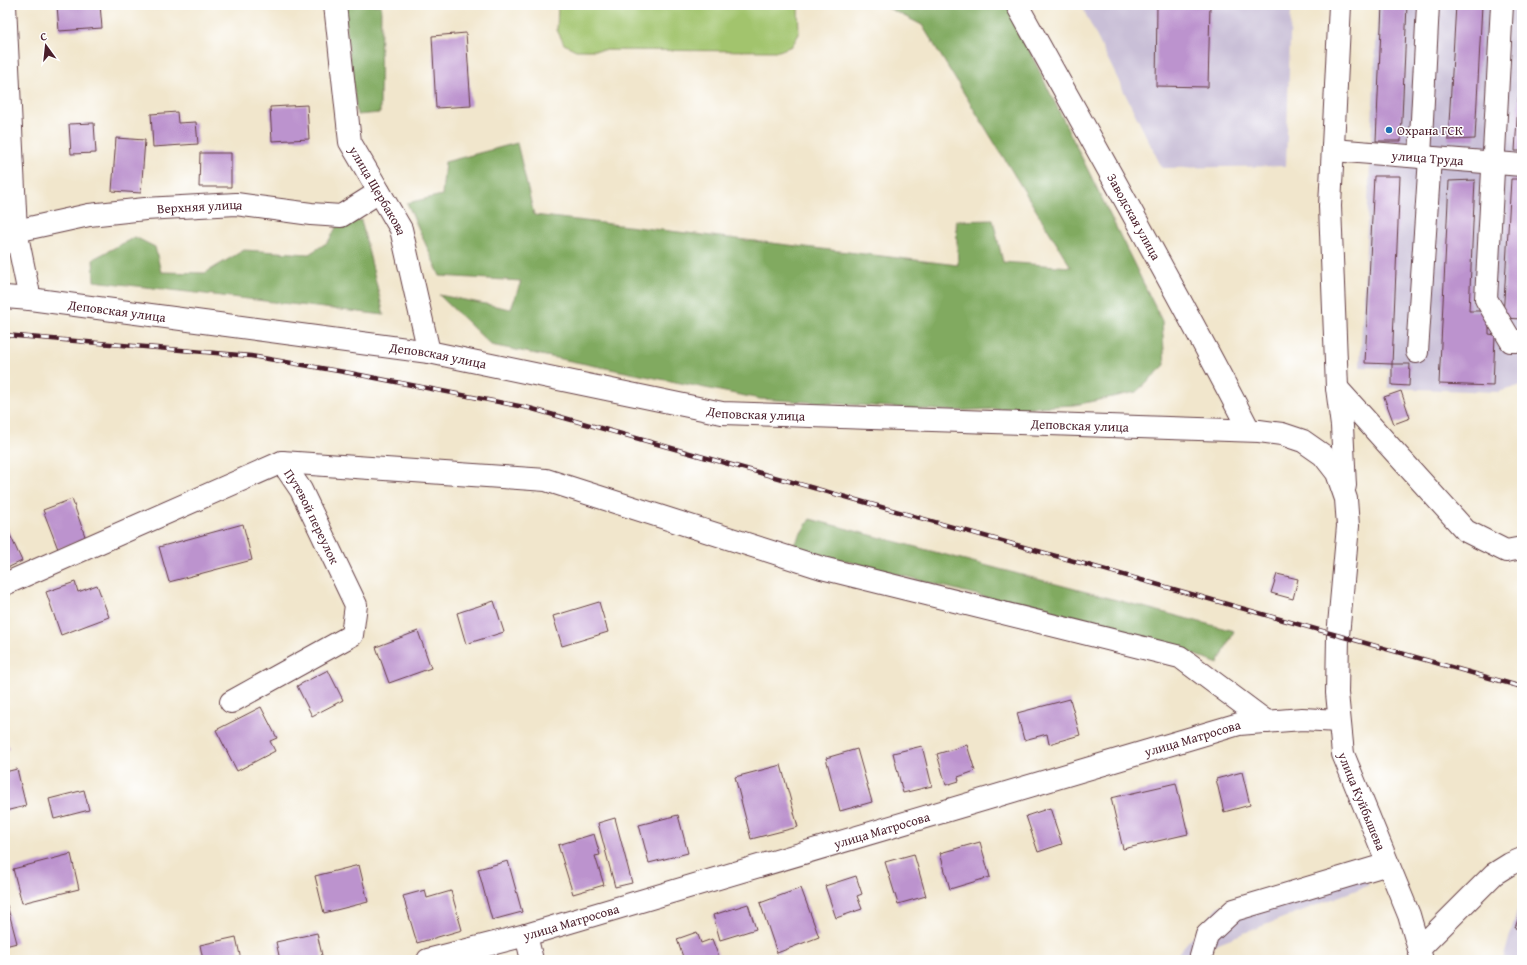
<svg xmlns="http://www.w3.org/2000/svg" width="1527" height="965" viewBox="0 0 1527 965" font-family="'Gentium Book Plus',serif">
  <rect width="100%" height="100%" fill="#fff"/>
  <filter id="ink" filterUnits="userSpaceOnUse"><feTurbulence type="fractalNoise" baseFrequency=".025" numOctaves="2"/><feDisplacementMap in="SourceGraphic" scale="8" xChannelSelector="R" yChannelSelector="G"/><feConvolveMatrix kernelMatrix="1 2 1 2 8 2 1 2 1" color-interpolation-filters="sRGB"/></filter>
  <filter id="wash" filterUnits="userSpaceOnUse"><feTurbulence type="fractalNoise" baseFrequency=".012" numOctaves="4" result="noise"/><feDisplacementMap in="SourceGraphic" scale="16" xChannelSelector="R" yChannelSelector="G"/><feGaussianBlur stdDeviation="0.9" result="paint"/><feColorMatrix in="noise" values="0 0 0 0 0 0 0 0 0 0 0 0 0 0 0 0 0 1.4 0 .05"/><feComposite in="paint" operator="in"/></filter>
  <g filter="url(#wash)">
    <rect width="100%" height="100%" fill="#f1e6cc"/>
    <!-- industrial -->
    <path fill="#c9bfd7" d="M1081,5h76l-1,81 52,1 2,-82h81l-5,161 -124,2z
      M1378,5h144v380l-24,7 -110,-4 1,-20 -29,-1z
      M1352,865l17,20 -161,62 3,13h-39l47,-54z
      M1522,893v67h-19z"/>
    <!-- green -->
    <path fill="#a2c46d" stroke="#76724c" d="M558,5h240l1,29 -7,12 -13,5 -203,-1 -12,-6 -7,-14z"/>
    <!-- forest -->
    <path fill="#81aa60" stroke="#666446" d="M343,5h38l-1,108 -23,2z
      M882,5h125l155,316 3,44 -29,27 -61,13 -122,6 -193,-12 -269,-54 -52,-50 72,14 10,-28 -81,-5 -33,-73 35,-8 3,-33 72,-19 17,72 424,50 -2,-44 37,-1 10,42 68,5 -149,-242z
      M361,220l23,95 -290,-34 -1,-22 42,-22 20,10 6,25 44,1 39,-23 65,4 19,-12 10,-18z
      M810,519l424,112 -16,33 -45,-18 -381,-99z"/>
    <g id="blocks">
      <!-- building -->
      <path fill="#bc93ce" d="M57,5h43l2,23 -43,3z
        M1157,5h53l-2,82 -52,-1z
        M1382,5h25l-6,136h-25z
        M1456,5h26l-7,134 -27,1z
        M466,33l5,73 -35,2 -4,-72z
        M1521,56h1v95h-7z
        M307,105l2,34 -37,2 -2,-34z
        M177,112l1,11 18,-1 2,22 -45,3 -2,-33z
        M94,123l2,30 -25,1 -2,-30z
        M116,138l29,2 -4,53 -29,-2z
        M200,153h31v34h-32z
        M1374,176h26l-8,188 -27,-1z
        M1511,179h11v140l-19,-1z
        M1475,180l-6,131h20v23l6,1 -2,51 -54,-2 10,-203z
        M1392,364h18l-1,22 -17,-1z
        M1401,391l9,27 -16,6 -10,-27z
        M72,499l14,40 -28,10 -15,-39z
        M243,524l9,36 -83,22 -10,-35z
        M5,526h1l16,35 -17,8z
        M1277,574l21,5 -5,20 -22,-6z
        M75,582l3,10 19,-7 12,32 -48,18 -15,-43z
        M494,601l10,31 -38,12 -9,-31z
        M599,602l9,30 -46,14 -9,-30z
        M418,631l13,37 -42,15 -13,-36z
        M328,670l15,30 -31,16 -15,-30z
        M1070,699l10,36 -31,9 -2,-10 -23,6 -7,-27z
        M261,707l16,31 -7,3 5,10 -38,20 -21,-41z
        M5,735l4,14 -4,2z
        M967,745l8,26 -17,6 1,4 -13,4 -9,-31z
        M922,746l10,40 -29,7 -10,-40z
        M857,749l15,53 -32,9 -14,-53z
        M781,765l17,62 -47,12 -16,-62z
        M17,769l9,37 -21,5v-39z
        M1242,772l8,33 -26,7 -8,-33z
        M1176,783l12,51 -65,15 -12,-51z
        M84,790l5,20 -35,9 -5,-20z
        M1050,808l12,36 -24,8 -12,-36z
        M678,815l10,38 -39,10 -10,-38z
        M615,818l17,65 -17,4 -17,-64z
        M594,834l6,21 -5,1 9,29 -31,9 -15,-49z
        M980,842l10,35 -40,12 -10,-36z
        M71,854l8,35 -57,14 -9,-34z
        M914,854l12,42 -28,8 -13,-42z
        M508,861l14,51 -30,8 -14,-51z
        M359,865l9,37 -44,11 -9,-37z
        M856,876l6,18 -5,2 5,13 -26,9 -11,-32z
        M801,888l18,49 -42,16 -17,-50z
        M425,890l2,8 24,-7 11,39 -45,13 -14,-47z
        M748,904l8,25 -36,11 -7,-25z
        M7,905l10,38 -12,3v-40z
        M1522,908v22l-7,-2z
        M697,932l4,11 11,-4 8,21h-36l-7,-21z
        M317,933l6,27h-43l-4,-18z
        M236,937l5,23h-38l-3,-15z"/>
    </g>
  </g>
  <g filter="url(#ink)">
    <use href="#blocks" fill-opacity="0" stroke="#633d43" stroke-width="1"/>
    <g fill="none" stroke-linecap="round" stroke-linejoin="round">
      <defs>
        <g id="minor">
          <path d="M5,5l11,226 14,68"/>
          <path id="s1" d="M335,5l15,137 51,87 28,123"/>
          <path id="s2" d="M1017,5c78,141 158,282 232,425"/>
          <path d="M1340,5l-10,201 7,182 5,38 3,60"/>
          <path d="M1502,5l-16,294 25,42h11"/>
          <path id="s3" d="M1333,150l189,15"/>
          <path d="M1420,157l8,-152"/>
          <path id="s4" d="M16,231l73,-16 56,-6 91,-5 75,10 30,2 38,-24"/>
          <path id="s5" d="M5,297l25,2 399,53 293,61 537,18 23,3 21,7 20,14 14,18 9,26 2,27 -10,110 -1,57 6,61 66,161 13,45"/>
          <path d="M1417,352l13,-194"/>
          <path d="M1337,388l129,143 40,20 16,-3"/>
          <path d="M282,462l264,18 276,88 358,89 87,65"/>
          <path id="s6" d="M5,584l277,-122 19,28 55,115 -4,30 -121,67"/>
          <path d="M526,935l6,25"/>
          <path d="M1419,949l75,-75 16,-10 12,-5"/>
          <path id="s7" d="M428,960l98,-25 713,-211 63,-5 37,2"/>
          <path d="M1200,960l7,-25 27,-25 154,-46"/>
        </g>
      </defs>
      <!-- minor casing -->
      <use href="#minor" stroke="#633d43" stroke-width="24"/>
      <!-- minor -->
      <use href="#minor" stroke="#fff" stroke-width="22"/>
      <defs>
        <path id="rail" d="M5,335l246,21 99,17 179,35 993,279"/>
      </defs>
      <!-- rail casing -->
      <use href="#rail" stroke="#4a1f2b" stroke-width="4.5"/>
      <!-- rail -->
      <use href="#rail" stroke="#fff" stroke-width="3" stroke-dasharray="9" stroke-linecap="butt"/>
    </g>
  </g>
  <!-- markers -->
  <circle fill="#1f6fb2" stroke="#fff" stroke-width="1.5" cx="1389" cy="130" r="4"/>
  <g text-anchor="middle" dominant-baseline="central" stroke-width="3" stroke-linejoin="round" paint-order="stroke">
    <!-- poi labels -->
    <g font-size="13" fill="#4a1f2b" stroke="#fff" text-anchor="start">
      <text x="1397" y="130">Охрана ГСК</text>
    </g>
    <!-- street labels -->
    <g font-size="13" fill="#4a1f2b" stroke="#fff">
      <text stroke="none"><textPath href="#s3" startOffset="95">улица Труда</textPath></text>
      <text stroke="none"><textPath href="#s1" startOffset="194">улица Щербакова</textPath></text>
      <text stroke="none"><textPath href="#s4" startOffset="186">Верхняя улица</textPath></text>
      <text stroke="none"><textPath href="#s2" startOffset="242">Заводская улица</textPath></text>
      <text stroke="none"><textPath href="#s5" startOffset="113">Деповская улица</textPath></text>
      <text stroke="none"><textPath href="#s5" startOffset="437">Деповская улица</textPath></text>
      <text stroke="none"><textPath href="#s5" startOffset="761">Деповская улица</textPath></text>
      <text stroke="none"><textPath href="#s5" startOffset="1085">Деповская улица</textPath></text>
      <text stroke="none"><textPath href="#s6" startOffset="365">Путевой переулок</textPath></text>
      <text stroke="none"><textPath href="#s7" startOffset="796">улица Матросова</textPath></text>
      <text stroke="none"><textPath href="#s5" startOffset="1691">улица Куйбышева</textPath></text>
      <text stroke="none"><textPath href="#s7" startOffset="472">улица Матросова</textPath></text>
      <text stroke="none"><textPath href="#s7" startOffset="148">улица Матросова</textPath></text>
    </g>
  </g>
  <!-- margin -->
  <rect width="1527" height="965" fill="none" stroke="#fff" stroke-width="20"/>
  <!-- north arrow -->
  <g transform="translate(46 46) rotate(345)" stroke="#ffffff" stroke-width="3" paint-order="stroke">
  <path d="M0-3L7 15L0 10L-7 15Z" fill="#4a1f2b"/>
  <text y="-6" font-size="11" font-weight="bold" text-anchor="middle" fill="#4a1f2b">С</text>
  </g>
</svg>
